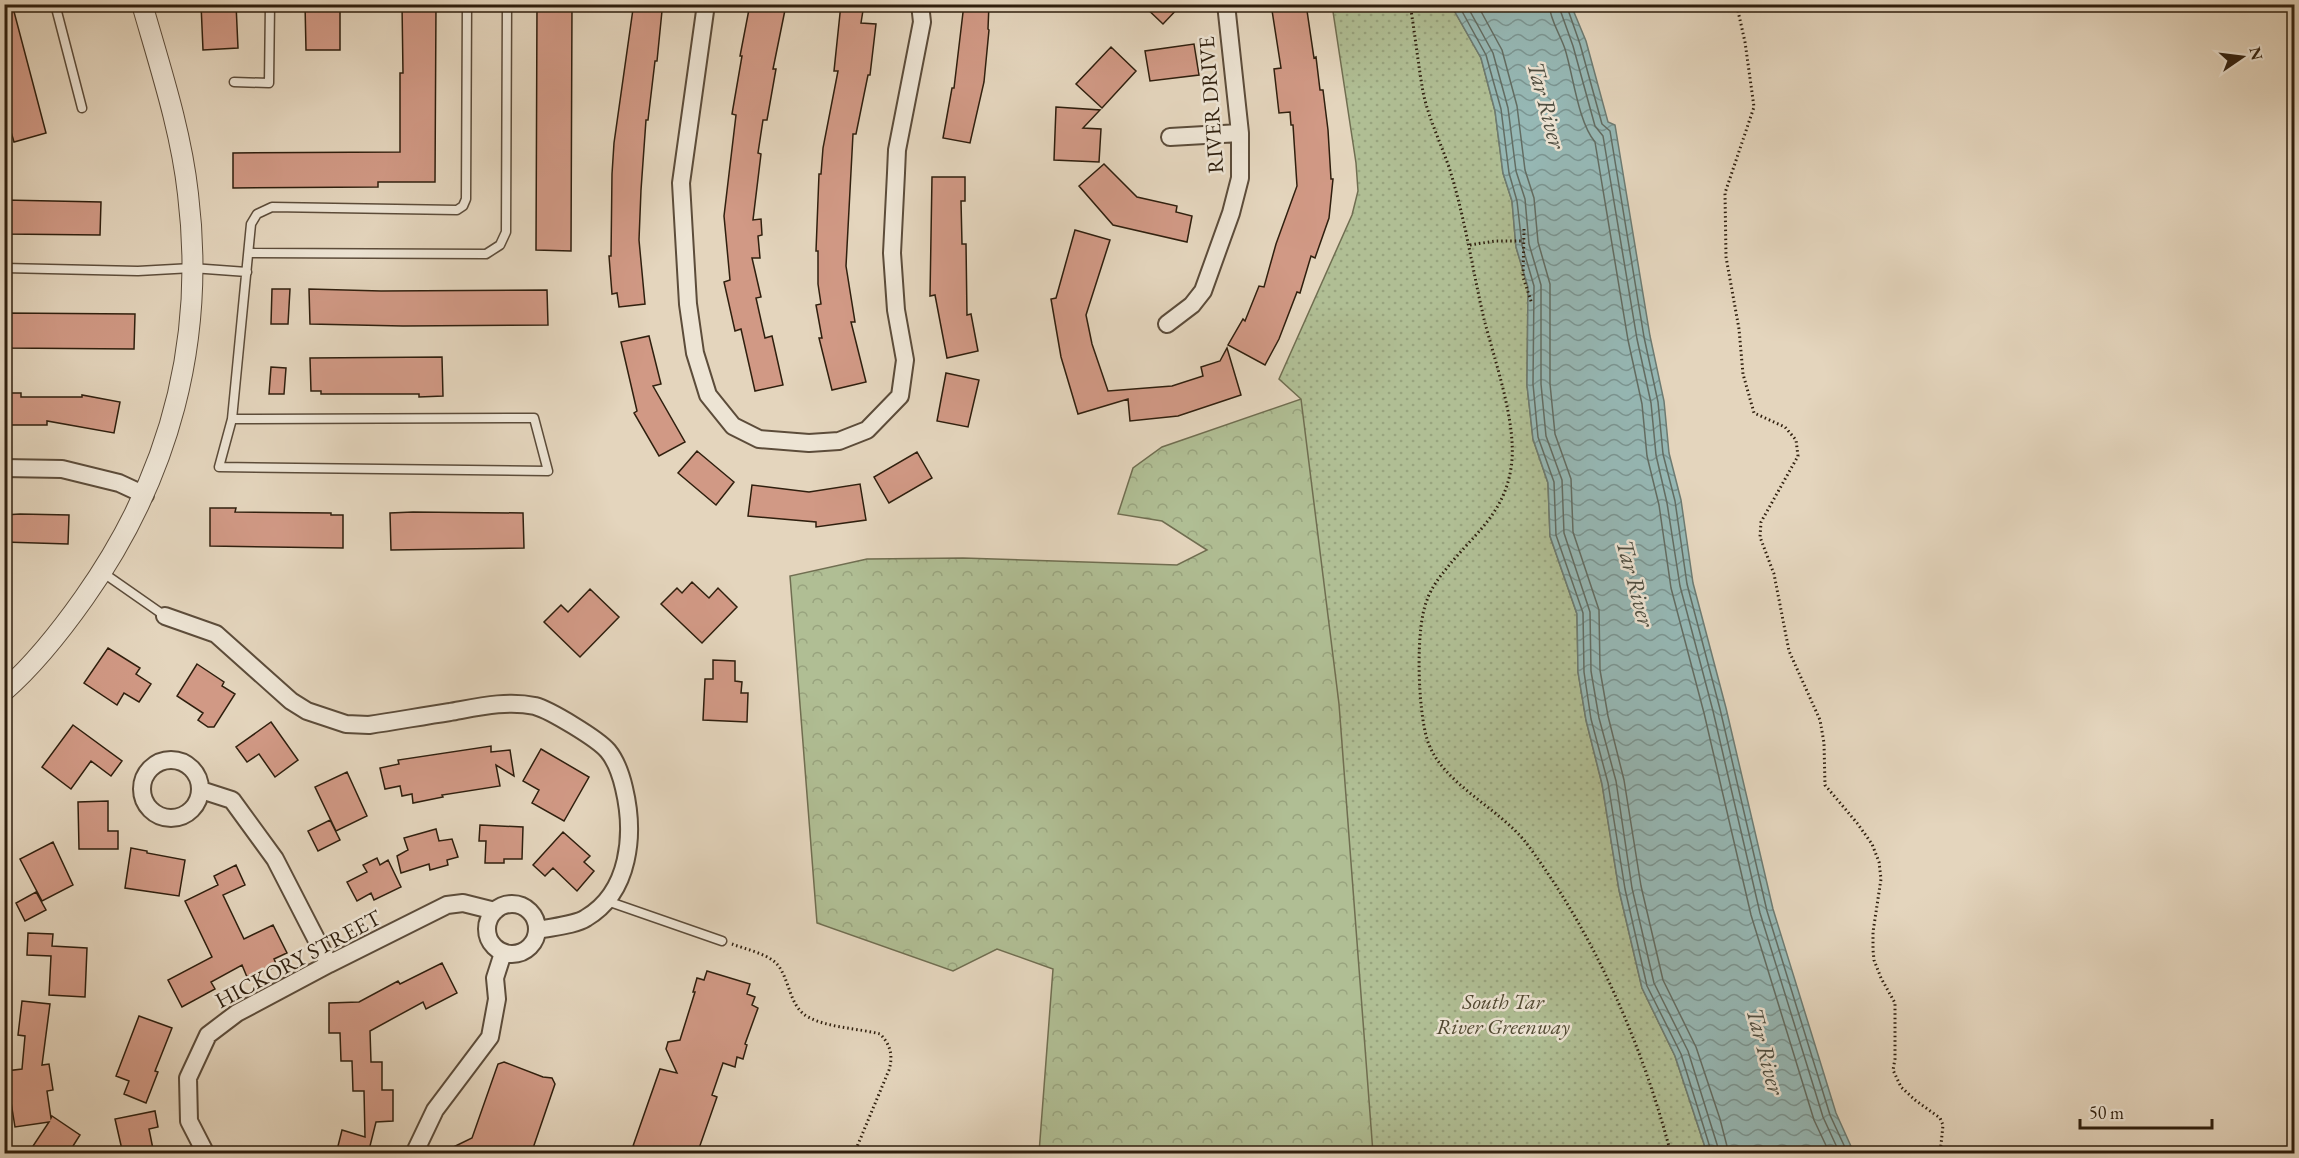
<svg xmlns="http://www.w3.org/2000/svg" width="2299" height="1158" viewBox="0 0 2299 1158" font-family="'EB Garamond',serif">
  <defs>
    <pattern id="forest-crowns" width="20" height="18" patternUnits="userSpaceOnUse" patternTransform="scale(1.5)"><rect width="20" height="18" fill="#b0be94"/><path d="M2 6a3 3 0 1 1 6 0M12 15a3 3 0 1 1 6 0" fill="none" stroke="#98a37e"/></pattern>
    <pattern id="park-dots" width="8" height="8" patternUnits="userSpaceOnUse" patternTransform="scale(1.5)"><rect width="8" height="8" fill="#b0be94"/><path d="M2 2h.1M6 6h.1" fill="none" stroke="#98a37e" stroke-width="1.8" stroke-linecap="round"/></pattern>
    <pattern id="water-waves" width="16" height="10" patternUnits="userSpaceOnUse" patternTransform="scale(1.5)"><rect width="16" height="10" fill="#96b8b5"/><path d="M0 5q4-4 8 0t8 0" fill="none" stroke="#7b9592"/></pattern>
  </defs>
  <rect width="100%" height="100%" fill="#e4d5bd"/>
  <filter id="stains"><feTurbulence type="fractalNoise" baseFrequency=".00333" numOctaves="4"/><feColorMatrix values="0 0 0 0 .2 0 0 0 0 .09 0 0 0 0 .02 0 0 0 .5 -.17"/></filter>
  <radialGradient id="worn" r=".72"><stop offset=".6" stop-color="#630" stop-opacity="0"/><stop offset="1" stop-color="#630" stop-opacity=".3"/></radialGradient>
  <!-- forest -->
  <path fill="url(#forest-crowns)" stroke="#706e51" stroke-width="1.5" d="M1301,399l277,273 129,481h-668l14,-184 -56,-20 -44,22 -136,-48 -27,-347 77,-17 96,-1 214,7 30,-15 -45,-29 -44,-7 15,-46 29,-21z"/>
  <!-- park -->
  <path fill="url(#park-dots)" stroke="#706e51" stroke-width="1.5" d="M1332,5h119l30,53 14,53 8,62 9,28 4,46 12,40 -1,98 6,54 15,44 2,53 27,78 1,58 8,48 16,64 17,106 23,98 33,68 32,97h-334l-34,-449 -38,-305 -22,-20 73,-164 6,-24 -2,-28z"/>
  <!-- water -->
  <path fill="url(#water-waves)" stroke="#6d7b72" stroke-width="1.5" d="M1451,5h120l15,36 22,81 7,3 35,211 14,65 5,52 12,47 12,83 33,125 47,201 63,204 18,40h-147l-32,-97 -33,-68 -23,-98 -17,-106 -16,-64 -8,-48 -1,-58 -27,-78 -2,-53 -15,-44 -6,-54 1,-98 -12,-40 -4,-46 -9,-28 -8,-62 -14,-53z"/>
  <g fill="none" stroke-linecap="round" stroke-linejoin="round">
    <!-- shore -->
    <path stroke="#626c62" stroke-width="1.5" d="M1458,4l28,51 15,54 8,64 8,28 5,44 12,41 -1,98 5,53 16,45 2,53 27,78 1,59 7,47 17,64 17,106 22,97 34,68 31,100
      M1466,4l27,49 15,55 8,63 9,28 4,45 12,41v99l5,52 16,44 2,53 26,79 1,59 8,47 17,63 16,107 22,95 34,68 32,103
      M1477,4l25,46 15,56 8,64 9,28 4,44 12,42v100l5,50 16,45 2,53 26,78 1,60 8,46 16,64 17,106 22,94 33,67 24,72 9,35
      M1549,4c1,16 11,30 16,45 8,25 13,73 30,93l33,198 14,64 5,52 12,49 12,83 33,125 47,202 63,205 16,34
      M1558,4l15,42 22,80 8,10 34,203 14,64 5,52 11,48 13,83 33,125 47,202 63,204 17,37
      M1566,4l14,40 22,80 8,7 34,206 14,65 5,52 12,47 12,83 33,125 47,202 63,204 18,39"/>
  </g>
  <!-- building -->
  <path fill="#d19985" stroke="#2f1f0e" stroke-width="1.5" d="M4,4h8l34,129 -32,9 -10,-34z
    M201,4h35l2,44 -35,2z
    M305,4h35v46h-34z
    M402,4h34l-1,178h-57v5l-145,1v-35l167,-1v-79h3z
    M537,4h35l-1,247 -35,-1z
    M750,4l35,6 -12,59h3l-9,51h-4l-5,33 3,1 -8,66 8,-1 1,16 -4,1 2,22h-8l9,39 -5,1 9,40 7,-2 11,49 -28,6 -14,-62 -6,2 -11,-49 6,-2 -6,-64 12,-101 -4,-1 10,-58h-2z
    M841,4h23l-3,19 15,1 -6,51h-2l-12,59h-3l-7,132 9,56h-4l15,60 -34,8 -13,-52h3l-6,-33 5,-1 -3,-20v-33h-2l3,-77h2l2,-26 15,-77h-4z
    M964,4h25l-1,25 1,1 -5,52 -14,61 -27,-5 9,-50h2z
    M1142,4h40l-19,20z
    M1271,4h35l8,54 2,-1 4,33h3l5,40 3,49h2l-4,39 -14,40 -4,-2 -11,37 -3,-1 -18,47 -14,26 -37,-20 15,-26 2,2 14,-35 5,1 12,-43 21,-58 -4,-61h-2l-1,-13 -11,1 -5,-44 7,-1z
    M633,9l29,2 -5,50h-2l-7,59h-2l-5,70 -2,50 6,64 -26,3 -2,-14 -5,1 -3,-38h2l1,-82 2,-31z
    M1194,44l5,31 -49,6 -5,-30z
    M1111,47l25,24 -34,37 -26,-24z
    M1056,107l44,3 -17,18 18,1 -2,33 -45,-2z
    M1104,164l33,33 40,9 -1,6 16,4 -5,26 -74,-17 -34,-39z
    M932,177h33v24h-4l1,43h4l1,71 4,-1 7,37 -31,7 -12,-63 -5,1z
    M4,200l97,2 -1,33 -96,-1z
    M1075,230l35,10 -24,75 6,29 16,47 64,-5 31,-10 -2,-9 19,-6 7,-13 14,47 -63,21 -48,5 -2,-22 -50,15 -17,-57 -10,-58 5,-1z
    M272,289h18l-2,35h-17z
    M309,289l72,2 166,-1 1,35 -145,1 -93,-2z
    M4,313l131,1 -1,35 -130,-1z
    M649,336l12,48 -8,2 32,56 -26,14 -25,-43 3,-2 -16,-69z
    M442,357l1,39 -24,1v-3h-98v-3h-10l-1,-33z
    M271,367l15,1 -2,26h-15z
    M946,373l33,7 -11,47 -31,-6z
    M4,393h17v4h61v-2l38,7 -6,31 -67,-12v4h-43z
    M697,451l37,31 -18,23 -38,-32z
    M917,452l15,26 -43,25 -15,-26z
    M860,484l6,36 -50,7v-5l-68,-6 4,-31 57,7z
    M210,508h26l-1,4 96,1v2h12v33l-133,-2z
    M413,512l110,1 1,35 -133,2 -1,-37z
    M20,514l49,1 -1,29 -64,-2v-27z
    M692,582l17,16 9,-10 19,19 -35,36 -41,-39 16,-16 5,5z
    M590,589l29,28 -39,40 -36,-35 17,-17 7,7z
    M108,648l32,20 -4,6 15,10 -12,18 -15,-9 -7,12 -33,-22z
    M713,660l22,1v20l7,1 -1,11h7l-1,29 -44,-2 2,-41h8z
    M197,664l27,18 -2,4 13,8 -21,33h-6l-10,-7 5,-7 -26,-17z
    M271,722l27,38 -23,17 -16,-23 -12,8 -11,-15z
    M73,725l49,36 -11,15 -20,-15 -20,28 -29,-22z
    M491,746v6l19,-2 4,26 -18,-11 4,21 -58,9 1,2 -30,6 -1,-9 -10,2 -2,-10 -15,3 -5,-21 19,-4 -1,-4z
    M541,749l48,28 -25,44 -32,-18 7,-13 -16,-9z
    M347,772l20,44 -31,15 -21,-44z
    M108,801v30h10v18h-39l-1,-47z
    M330,820l10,20 -22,11 -10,-20z
    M480,825l43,2 -1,32h-18v4h-19l1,-22h-7z
    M436,829l3,12 13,-2 6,18 -11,3 1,5 -18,5 -1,-6 -28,9 -4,-17 11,-6 -4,-12z
    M563,832l27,24 -6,6 10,9 -17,20 -24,-23 -8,8 -12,-11z
    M53,842l20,43 -31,16 -22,-42z
    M131,848l16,3v2l38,7 -6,36 -54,-8z
    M377,858l3,7 8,-5 13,27 -27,13 -3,-7 -14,8 -10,-19 20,-10 -4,-7z
    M236,865l9,20 -22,10 21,44 29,-14 14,28 -13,6 3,7 -15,7 -2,-3 -13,7 -5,-12 -31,17 4,7 -33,18 -14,-27 44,-23 -27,-56 33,-16 -4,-9z
    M36,892l10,18 -21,11 -9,-18z
    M28,933l25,1 -1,12 35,2 -2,49 -36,-2 2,-39 -24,-1z
    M442,963l15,30 -31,16 -3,-7 -53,29 1,31h11v28h11v31l-17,1 -8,32h-32l6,-24 23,7 -1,-46h-11l-1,-30h-11l-1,-28h-11v-30l30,-1 39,-21 2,3z
    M707,971l43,13 -3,10 8,3 -3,8 6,3 -13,36 2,1 -4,14 -6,-2 -2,10 -12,-4 -11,32 5,2 -20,57h-60l2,-6 -6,-2 27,-77 17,4 -11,-24 2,-7 12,-2 15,-48h-2l4,-14 7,2z
    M22,1001l28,3 -8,61 7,-1 4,26 -6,1 4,27 1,-2 28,19 -12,19h-23l-12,-8 16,-24 -34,5 -9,-56 16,-2 3,-33 -7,-1z
    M139,1016l33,12 -17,43 3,1 -12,31 -22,-9 5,-13 -13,-5z
    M504,1062l39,15 9,1 3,6 -24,70h-92l33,-16 26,-74z
    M155,1111l3,16 -9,2 5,25h-31l-8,-35z"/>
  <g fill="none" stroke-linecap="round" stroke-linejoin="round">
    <defs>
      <path id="service" d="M55,4l27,104
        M234,82l35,1 1,-79
        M249,253l237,1 14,-9 6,-13 1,-228
        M4,268l134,3 54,-3 55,4
        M232,419l302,-1 14,53 -329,-4 13,-48 19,-195 6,-10 15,-7 185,3 6,-4 3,-7 1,-195
        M102,572l63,44
        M607,901l115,40"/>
      <path id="minor" d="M706,4l-25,179 7,121 7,49 13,42 25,31 26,13 50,4 30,-2 28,-11 33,-34 5,-36 -9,-50 -4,-57 4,-80 1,-23 25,-128 -2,-18
        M1170,137l70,-4
        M1167,324l25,-19 11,-14 28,-78 9,-35v-45l-14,-129
        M4,468l58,1 57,14 26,12
        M165,616l51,18 75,67 16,10 39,13 23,1c27,-4 54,-9 81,-13 28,-5 57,-12 85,-6 15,4 63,33 73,45 9,11 13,24 16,37 11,46 6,104 -38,130 -10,7 -35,9 -48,12
        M142 789a29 29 0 1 1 58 0a29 29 0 1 1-58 0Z
        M201,790l31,10 43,59 54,105
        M487 929a25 25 0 1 1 50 0a25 25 0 1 1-50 0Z
        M206,1154l-17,-33 -1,-43 20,-43 29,-22 92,-49 118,-59 16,-2 32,8
        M414,1154l21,-44 55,-73 7,-38 -2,-21 8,-25"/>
      <path id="tertiary" d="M4,691c31,-27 56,-59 80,-93 85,-120 122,-256 104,-404 -7,-64 -28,-127 -46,-190"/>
    </defs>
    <!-- service casing -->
    <use href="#service" stroke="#5c4c3a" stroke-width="11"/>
    <!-- minor casing -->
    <use href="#minor" stroke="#5c4c3a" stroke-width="20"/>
    <!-- tertiary casing -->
    <use href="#tertiary" stroke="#5c4c3a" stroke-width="22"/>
    <!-- path -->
    <path stroke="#2f1f0e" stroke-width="3" stroke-dasharray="1.5 3" stroke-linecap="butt" d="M1410,4c5,30 8,59 13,88 6,29 21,57 29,85 14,47 21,95 32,142 11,43 34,107 27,149 -7,48 -41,69 -68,105 -6,7 -13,18 -16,27 -12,29 -9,109 0,139 13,44 73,69 100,105 68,91 115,200 144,310
      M1732,4l6,7 7,31 9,65 -29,86 1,64 13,72 4,45 11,39 31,14 11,13 2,16 -37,66 -1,15 14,37 15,77 31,69 4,23 1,42 32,38 15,21 7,18 2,17 -8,53v18l1,10 7,18 14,25v56l-2,11 8,17 14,13 25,18 3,7 -3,29
      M1524,229l-1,48 9,27
      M1470,245l25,-4h29
      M732,944c13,5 32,9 43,18 15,14 13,44 33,55 21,11 49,11 72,17 11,11 13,22 9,36l-35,84"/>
    <!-- service -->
    <use href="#service" stroke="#ede4d4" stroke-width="8"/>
    <!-- minor -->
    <use href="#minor" stroke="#ede4d4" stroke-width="16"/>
    <!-- tertiary -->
    <use href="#tertiary" stroke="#ede4d4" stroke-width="20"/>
  </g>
  <g text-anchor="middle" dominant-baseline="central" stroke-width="5" stroke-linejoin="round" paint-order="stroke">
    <!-- street labels -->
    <g font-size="22" fill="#2f1f0e" stroke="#ede4d4">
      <text transform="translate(1211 105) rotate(-94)">RIVER DRIVE</text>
      <text transform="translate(298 959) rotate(-28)">HICKORY STREET</text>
    </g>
    <!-- park labels -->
    <g font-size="22" font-style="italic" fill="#4f4730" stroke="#ede4d4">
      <text x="1503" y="1001">South Tar<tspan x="1503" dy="25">River Greenway</tspan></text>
    </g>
    <!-- water labels -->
    <g font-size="24" font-style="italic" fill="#4e4d40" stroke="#ede4d4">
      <text transform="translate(1547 105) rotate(75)">Tar River</text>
      <text transform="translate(1636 583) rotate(75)">Tar River</text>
      <text transform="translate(1766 1051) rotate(75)">Tar River</text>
    </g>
  </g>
  <!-- margin -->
  <rect width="2299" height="1158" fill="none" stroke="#e4d5bd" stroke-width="24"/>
  <rect x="6" y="6" width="2287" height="1146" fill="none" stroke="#2f1f0e" stroke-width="3"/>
  <rect x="12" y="12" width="2275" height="1134" fill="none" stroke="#2f1f0e" stroke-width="1.5"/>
  <!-- north arrow -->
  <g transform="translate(2242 57) rotate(76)" stroke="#ede4d4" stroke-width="4.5" paint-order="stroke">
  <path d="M0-4.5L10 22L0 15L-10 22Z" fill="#2f1f0e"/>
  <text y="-9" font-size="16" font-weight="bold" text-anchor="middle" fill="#2f1f0e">N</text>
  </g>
  <!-- scale -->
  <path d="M2080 1119v9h132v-9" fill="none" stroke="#2f1f0e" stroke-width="3"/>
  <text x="2089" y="1119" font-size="18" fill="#2f1f0e" stroke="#ede4d4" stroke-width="4.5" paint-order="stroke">50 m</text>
  <rect width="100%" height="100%" filter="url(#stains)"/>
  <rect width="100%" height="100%" fill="url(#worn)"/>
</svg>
